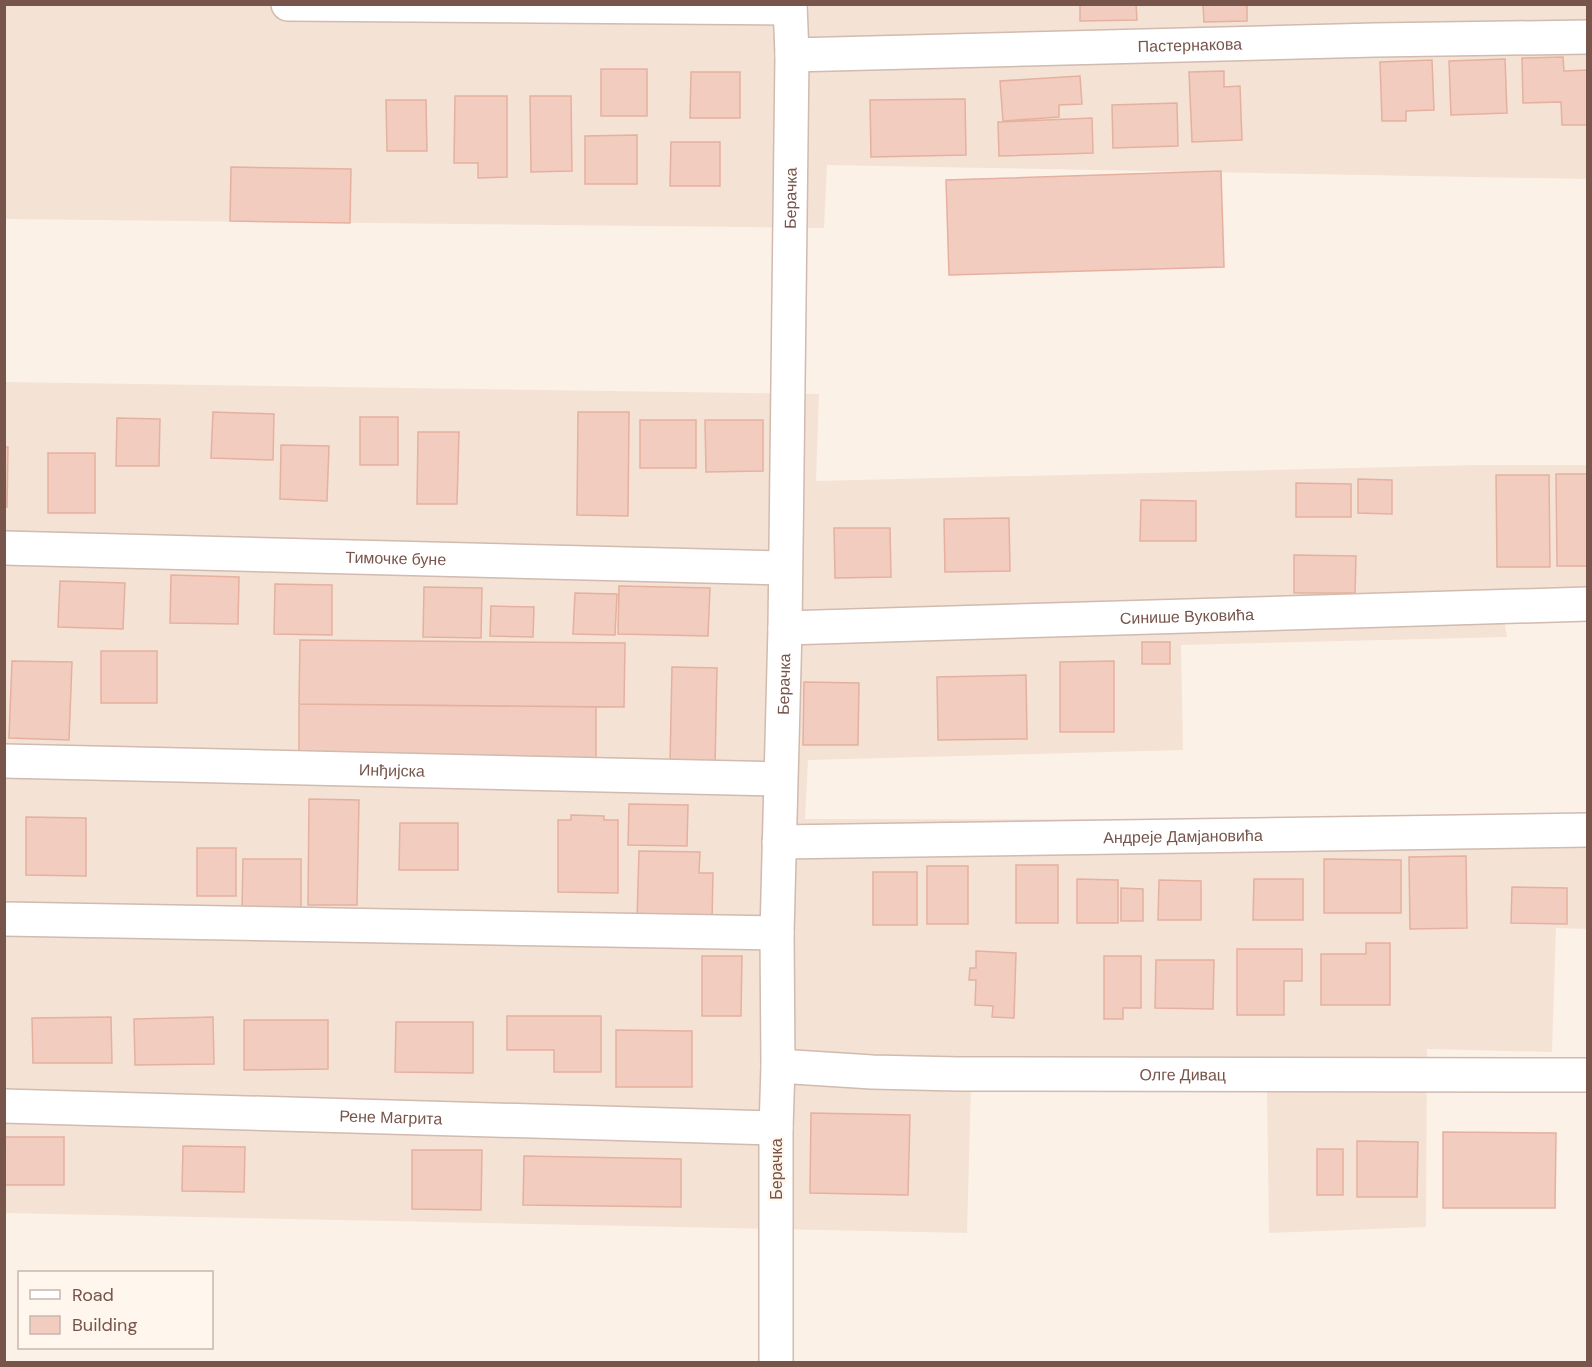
<svg xmlns="http://www.w3.org/2000/svg" width="1592" height="1367" viewBox="0 0 1592 1367" font-family="'DM Sans',sans-serif">
  <rect width="100%" height="100%" fill="#fcf1e7"/>
  <!-- residential -->
  <path fill="#f4e2d5" d="M5,5h1582v174l-760,-14 -3,63 -819,-9z
    M5,382l814,12 -3,87 662,-16h109v129h-87l7,43 -326,8 2,105 -375,10 -3,59 782,1v109l-31,-1 -4,124 -125,-3 -1,178 -157,6 -2,-141 -296,-9 -4,150 -962,-20z"/>
  <!-- building -->
  <path fill="#f2ccbe" stroke="#e5b09f" stroke-width="1.5" d="M1080,4h56l1,16 -57,1z
    M1203,4h44v17l-43,1z
    M1563,57l1,14 24,-1v55h-26l-1,-23 -38,1 -1,-45z
    M1505,59l2,54 -56,2 -2,-54z
    M1432,60l2,50 -28,1v10h-24l-2,-59z
    M601,69h46v47h-46z
    M1224,71v16l16,-1 2,54 -50,2 -3,-70z
    M691,72h49v46h-50z
    M1080,76l2,28 -23,1v12l-56,4 -3,-40z
    M455,96h52v81l-29,1v-15h-24z
    M530,96h41l1,75 -41,1z
    M965,99l1,56 -95,2 -1,-57z
    M386,100h40l1,51h-40z
    M1177,103l1,43 -65,2 -1,-43z
    M1092,118l1,35 -94,3 -1,-34z
    M637,135v49h-52v-48z
    M671,142h49v44h-50z
    M231,167l120,2 -1,54 -120,-2z
    M1221,171l3,96 -275,8 -3,-95z
    M213,412l61,2 -1,46 -62,-2z
    M578,412h51l-1,104 -51,-1z
    M360,417h38v48h-38z
    M117,418l43,1 -1,47h-43z
    M640,420h56v48h-56z
    M705,420h58v51l-57,1z
    M418,432h41l-2,72h-40z
    M281,445l48,1 -2,55 -47,-2z
    M4,447h4l-1,60h-3z
    M48,453h47v60h-47z
    M1556,474h32v92h-31z
    M1496,475h53l1,92h-53z
    M1358,479l34,1v34l-34,-1z
    M1296,483l55,1v33h-55z
    M1141,500l55,1v40h-56z
    M1009,518l1,53 -65,1 -1,-53z
    M834,528h56l1,49 -56,1z
    M1294,555l62,1 -1,37h-61z
    M171,575l68,2 -1,47 -68,-1z
    M60,581l65,2 -2,46 -65,-2z
    M275,584l57,1v50l-58,-1z
    M619,586l91,2 -2,48 -90,-2z
    M424,587l58,1 -1,50 -58,-1z
    M575,593l42,1 -2,41 -42,-1z
    M491,606l43,1 -1,30 -43,-1z
    M300,640l325,3 -1,64 -325,-3z
    M1142,642h28v22h-28z
    M101,651h56v52h-56z
    M12,661l60,1 -3,78 -60,-2z
    M1114,661v71h-54v-70z
    M672,667l45,1 -2,98h-45z
    M1026,675l1,64 -89,1 -1,-63z
    M804,682l55,1 -1,62h-55z
    M299,704l297,3v54l-297,-3z
    M309,799l50,1 -2,105h-49z
    M629,804l59,1 -1,41 -59,-1z
    M571,815l33,1v4h14v73l-60,-1v-72h13z
    M26,817l60,1v58l-60,-1z
    M400,823h58v47h-59z
    M197,848h39v48h-39z
    M639,851l61,1 -1,21h14l-1,49 -75,-2z
    M1466,856l1,72 -57,1 -1,-72z
    M243,859h58v52h-59z
    M1324,859l77,1v53h-77z
    M1016,865h42v58h-42z
    M927,866h41v58h-41z
    M873,872h44v53h-44z
    M1077,879l41,1v43h-41z
    M1254,879h49v41h-50z
    M1159,880l42,1v39h-43z
    M1512,887l55,1v36l-56,-1z
    M1121,888l22,1v32h-22z
    M1366,943h24v62h-69v-51h45z
    M1237,949h65v32h-18v34h-47z
    M976,951l40,2 -2,65 -22,-1 1,-11 -18,-1 1,-25h-7l1,-12h6z
    M702,956h40l-1,60h-39z
    M1104,956h37v52h-18v11h-19z
    M1156,960h58l-1,49 -58,-1z
    M507,1016h94v56h-47v-22h-47z
    M111,1017l1,46h-79l-1,-45z
    M213,1017l1,47 -79,1 -1,-46z
    M244,1020h84v49l-84,1z
    M396,1022h77v51l-78,-1z
    M616,1030l76,1v56h-76z
    M811,1113l99,2 -2,80 -98,-2z
    M1443,1132l113,1 -1,75h-112z
    M4,1137h60v48h-60z
    M1357,1141l61,1 -1,55h-60z
    M183,1146l62,1 -1,45 -62,-1z
    M1317,1149h26v46h-26z
    M412,1150h70l-1,60 -69,-1z
    M524,1156l157,3v48l-158,-2z"/>
  <g fill="none" stroke-linecap="round" stroke-linejoin="round">
    <defs>
      <g id="minor">
        <path d="M288,4l502,4"/>
        <path id="s1" d="M792,55l583,-15 213,-3"/>
        <path id="s2" d="M4,548l781,20"/>
        <path id="s3" d="M785,628l803,-24"/>
        <path id="s4" d="M4,761l776,18"/>
        <path id="s5" d="M779,842l809,-12"/>
        <path d="M4,919l773,14"/>
        <path id="s6" d="M778,1066l94,6 86,2 630,1"/>
        <path id="s7" d="M4,1106l772,22"/>
        <path id="s8" d="M776,1362v-234l2,-62 -1,-133 8,-305 7,-573 -2,-51"/>
      </g>
    </defs>
    <!-- minor casing -->
    <use href="#minor" stroke="#d1baaf" stroke-width="36"/>
    <!-- minor -->
    <use href="#minor" stroke="#fff" stroke-width="33"/>
  </g>
  <g text-anchor="middle" dominant-baseline="central" stroke-width="4.5" stroke-linejoin="round" paint-order="stroke">
    <!-- street labels -->
    <g font-size="16" fill="#77554b" stroke="#fff6ed">
      <text stroke="none"><textPath href="#s1" startOffset="398">Пастернакова</textPath></text>
      <text stroke="none"><textPath href="#s8" startOffset="1164">Берачка</textPath></text>
      <text stroke="none"><textPath href="#s2" startOffset="392">Тимочке буне</textPath></text>
      <text stroke="none"><textPath href="#s3" startOffset="402">Синише Вуковића</textPath></text>
      <text stroke="none"><textPath href="#s8" startOffset="678">Берачка</textPath></text>
      <text stroke="none"><textPath href="#s4" startOffset="388">Инђијска</textPath></text>
      <text stroke="none"><textPath href="#s5" startOffset="404">Андреје Дамјановића</textPath></text>
      <text stroke="none"><textPath href="#s6" startOffset="405">Олге Дивац</textPath></text>
      <text stroke="none"><textPath href="#s7" startOffset="387">Рене Магрита</textPath></text>
      <text transform="translate(776 1169) rotate(-90)">Берачка</text>
    </g>
  </g>
  <!-- border -->
  <rect width="1592" height="1367" fill="none" stroke="#77554b" stroke-width="12"/>
  <!-- legend -->
  <rect x="18" y="1271" width="195" height="78" fill="#fff6ed" stroke="#c9b6ac" stroke-width="1.5"/>
  <rect x="30" y="1290" width="30" height="9" fill="#ffffff" stroke="#c9b6ac" stroke-width="1.5"/>
  <text x="72" y="1301" font-size="18" fill="#77554b">Road</text>
  <rect x="30" y="1316" width="30" height="18" fill="#f2ccbe" stroke="#c9b6ac" stroke-width="1.5"/>
  <text x="72" y="1331" font-size="18" fill="#77554b">Building</text>
</svg>
